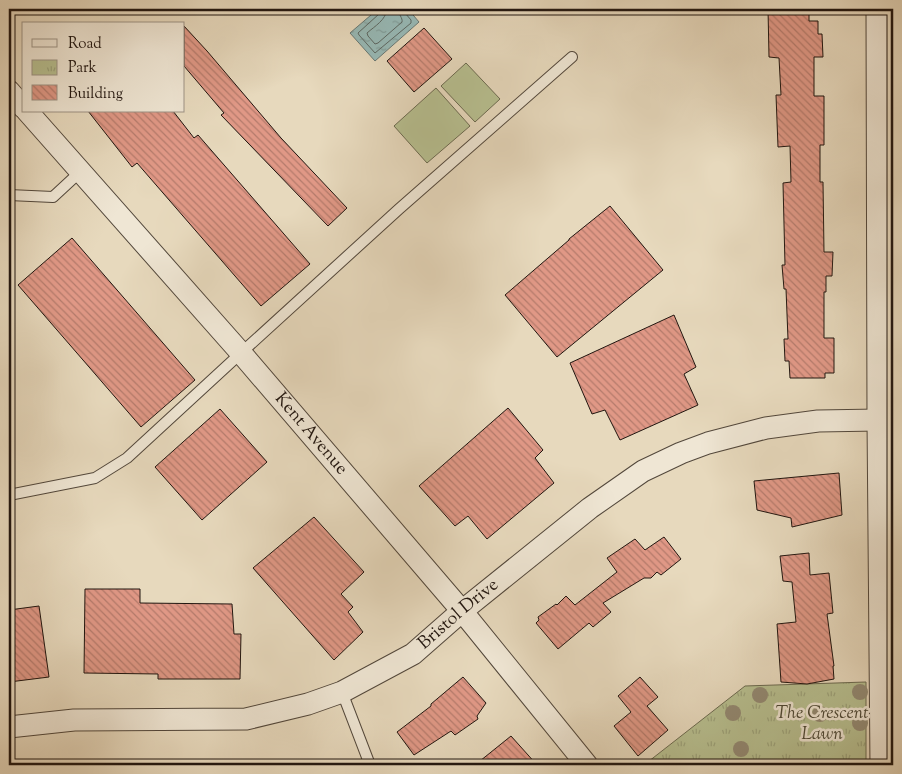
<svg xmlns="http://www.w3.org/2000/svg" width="902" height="774" viewBox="0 0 902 774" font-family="'Sorts Mill Goudy',serif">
  <defs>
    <pattern id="park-tufts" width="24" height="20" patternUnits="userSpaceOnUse" patternTransform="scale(1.25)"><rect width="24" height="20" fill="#b7bf90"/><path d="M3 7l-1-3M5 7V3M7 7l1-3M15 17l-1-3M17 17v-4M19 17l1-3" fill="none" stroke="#9da37b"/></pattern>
    <pattern id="water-ripples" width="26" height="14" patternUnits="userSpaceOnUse" patternTransform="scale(1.25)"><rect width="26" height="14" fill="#97b9b6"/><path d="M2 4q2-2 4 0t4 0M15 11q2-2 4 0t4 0" fill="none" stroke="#829e9b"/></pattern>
    <pattern id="building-back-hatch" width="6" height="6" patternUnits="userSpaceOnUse" patternTransform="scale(1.25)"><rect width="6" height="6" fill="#e09886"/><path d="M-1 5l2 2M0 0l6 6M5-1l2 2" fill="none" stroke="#b57b6c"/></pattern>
  </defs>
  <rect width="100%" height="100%" fill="#e7d9bd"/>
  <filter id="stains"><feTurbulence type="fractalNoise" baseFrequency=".004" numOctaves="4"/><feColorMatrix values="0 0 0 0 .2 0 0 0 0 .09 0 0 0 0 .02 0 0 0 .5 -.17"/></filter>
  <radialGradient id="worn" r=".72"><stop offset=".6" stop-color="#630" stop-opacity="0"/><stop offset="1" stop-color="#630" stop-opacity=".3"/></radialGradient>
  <!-- green -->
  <path fill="#b7bf90" stroke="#6c6a50" d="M466,63l34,36 -25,23 -34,-36z
    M436,88l34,38 -43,37 -33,-37z"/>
  <!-- park -->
  <path fill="url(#park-tufts)" stroke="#6c6a50" d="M866,682v83h-222l101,-79z"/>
  <!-- water -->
  <path fill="url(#water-ripples)" stroke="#687874" d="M378,9h30l11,13 -44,39 -25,-28z"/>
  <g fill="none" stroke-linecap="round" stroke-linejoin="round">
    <!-- shore -->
    <path stroke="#5c6863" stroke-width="1" d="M380,9l-1,5 -21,19 1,2 16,18 36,-30v-3l-6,-7 -1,-4
      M387,9c-1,11 -12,17 -20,24l1,3 7,8 3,-1 24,-21c1,-4 -4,-8 -4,-13"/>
  </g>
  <!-- building -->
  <path fill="url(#building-back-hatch)" stroke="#211610" d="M768,9h41v12h9v13h4l1,23h-9v39h10v49h-4v37h3l1,70h9l-1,24h-6v16h-2v46h10v35h-9v5h-35l-1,-17h-4l-1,-22h4l-2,-50h-2l-2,-24h3l-2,-82 8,-1 -1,-36 -12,1 -2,-52h5l-2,-37 -10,-1z
    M184,26l23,25 74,87 66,70 -19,18 -107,-111 3,-2 -40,-47z
    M424,28l28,31 -38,33 -27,-31z
    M88,111h85l21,27 4,-3 112,129 -49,42 -124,-143 -5,4z
    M610,206l53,64 -106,87 -52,-62 64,-55v-1z
    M72,238l123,142 -54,47 -123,-142z
    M674,315l22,52 -12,7 14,31 -78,35 -15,-30 -13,4 -22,-51z
    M508,408l35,42 -8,8 19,25 -67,56 -19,-23 -13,10 -36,-40z
    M220,409l47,53 -65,58 -47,-53z
    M839,473l3,42 -50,12 -1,-9 -34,-8 -3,-29z
    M314,517l50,55 -23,22 12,13 -5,5 15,20 -29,28 -81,-92z
    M664,537l17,22 -20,16 -4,-3 -6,6h-7l-41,25 8,9 -18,15 -4,-4 -31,26 -22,-26 3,-3 -1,-3 18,-13 1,1 9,-9 9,9 42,-33 -10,-14 28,-19 10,11z
    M809,553l1,22 19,-2 4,40 -6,1 7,52h-1l1,13 -27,5 -26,-2 -4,-58 19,-2 -4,-40 -9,-1 -3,-25z
    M85,589h55v14l92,1 2,30h7l-1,45h-82v-5l-74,-1z
    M39,606l10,71 -40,5v-72z
    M463,677l23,26 -9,13 1,3 -23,16 -4,-4 -37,24 -17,-23 34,-26v-2z
    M640,677l18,20 -11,9 21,24 -30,26 -24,-30 17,-14 -13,-16z
    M511,736l26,29h-62z"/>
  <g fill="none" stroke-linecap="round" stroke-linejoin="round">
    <defs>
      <path id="lane" d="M9,195l44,2 27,-25
        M9,495l86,-17 32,-20 114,-105 158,-144 173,-152
        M342,692l28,73"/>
      <g id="street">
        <path d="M877,9l1,411 3,345"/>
        <path d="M9,91l15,17"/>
        <path id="s1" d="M27,111l214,242 221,258 125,154"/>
        <path id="s2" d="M9,727l65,-7 172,-1 62,-15 34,-12 71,-38 49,-43 128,-103 53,-37 38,-18 27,-10 58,-15 52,-7 60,-1"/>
      </g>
    </defs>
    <!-- lane casing -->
    <use href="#lane" stroke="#52473b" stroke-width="12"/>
    <!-- street casing -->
    <use href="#street" stroke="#52473b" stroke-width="23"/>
    <!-- lane -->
    <use href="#lane" stroke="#efe6d4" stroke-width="10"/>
    <!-- street -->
    <use href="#street" stroke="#efe6d4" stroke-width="21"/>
  </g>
  <!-- trees -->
  <g fill="#938a73">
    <circle cx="860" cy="692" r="8"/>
    <circle cx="760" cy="695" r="8"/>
    <circle cx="733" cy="713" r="8"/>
    <circle cx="820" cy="714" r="8"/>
    <circle cx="860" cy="723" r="8"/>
    <circle cx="741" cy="749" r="8"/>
  </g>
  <g text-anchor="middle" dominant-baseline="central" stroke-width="5" stroke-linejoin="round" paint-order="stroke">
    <!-- street labels -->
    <g font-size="18" fill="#211610" stroke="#efe6d4">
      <text stroke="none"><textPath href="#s1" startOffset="430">Kent Avenue</textPath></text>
      <text stroke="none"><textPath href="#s2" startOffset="478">Bristol Drive</textPath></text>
    </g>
    <!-- park labels -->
    <g font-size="18" font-style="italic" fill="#4e4936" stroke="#efe6d4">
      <text x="822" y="714">The Crescent<tspan x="822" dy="21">Lawn</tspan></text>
    </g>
  </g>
  <!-- margin -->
  <rect width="902" height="774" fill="none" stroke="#e7d9bd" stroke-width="30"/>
  <rect x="10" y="10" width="882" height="754" fill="none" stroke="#211610" stroke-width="2.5"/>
  <rect x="15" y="15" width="872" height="744" fill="none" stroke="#211610"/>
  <!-- legend -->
  <rect x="22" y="22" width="162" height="90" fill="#efe6d4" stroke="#9d9386"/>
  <rect x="32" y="39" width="25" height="8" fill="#efe6d4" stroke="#9d9386"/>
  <text x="68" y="48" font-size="15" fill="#211610">Road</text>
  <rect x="32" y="60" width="25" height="15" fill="url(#park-tufts)" stroke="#9d9386"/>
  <text x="68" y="72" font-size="15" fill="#211610">Park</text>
  <rect x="32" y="85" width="25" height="15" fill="url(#building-back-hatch)" stroke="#9d9386"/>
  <text x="68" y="98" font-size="15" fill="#211610">Building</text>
  <rect width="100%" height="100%" filter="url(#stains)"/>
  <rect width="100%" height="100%" fill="url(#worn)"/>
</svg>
